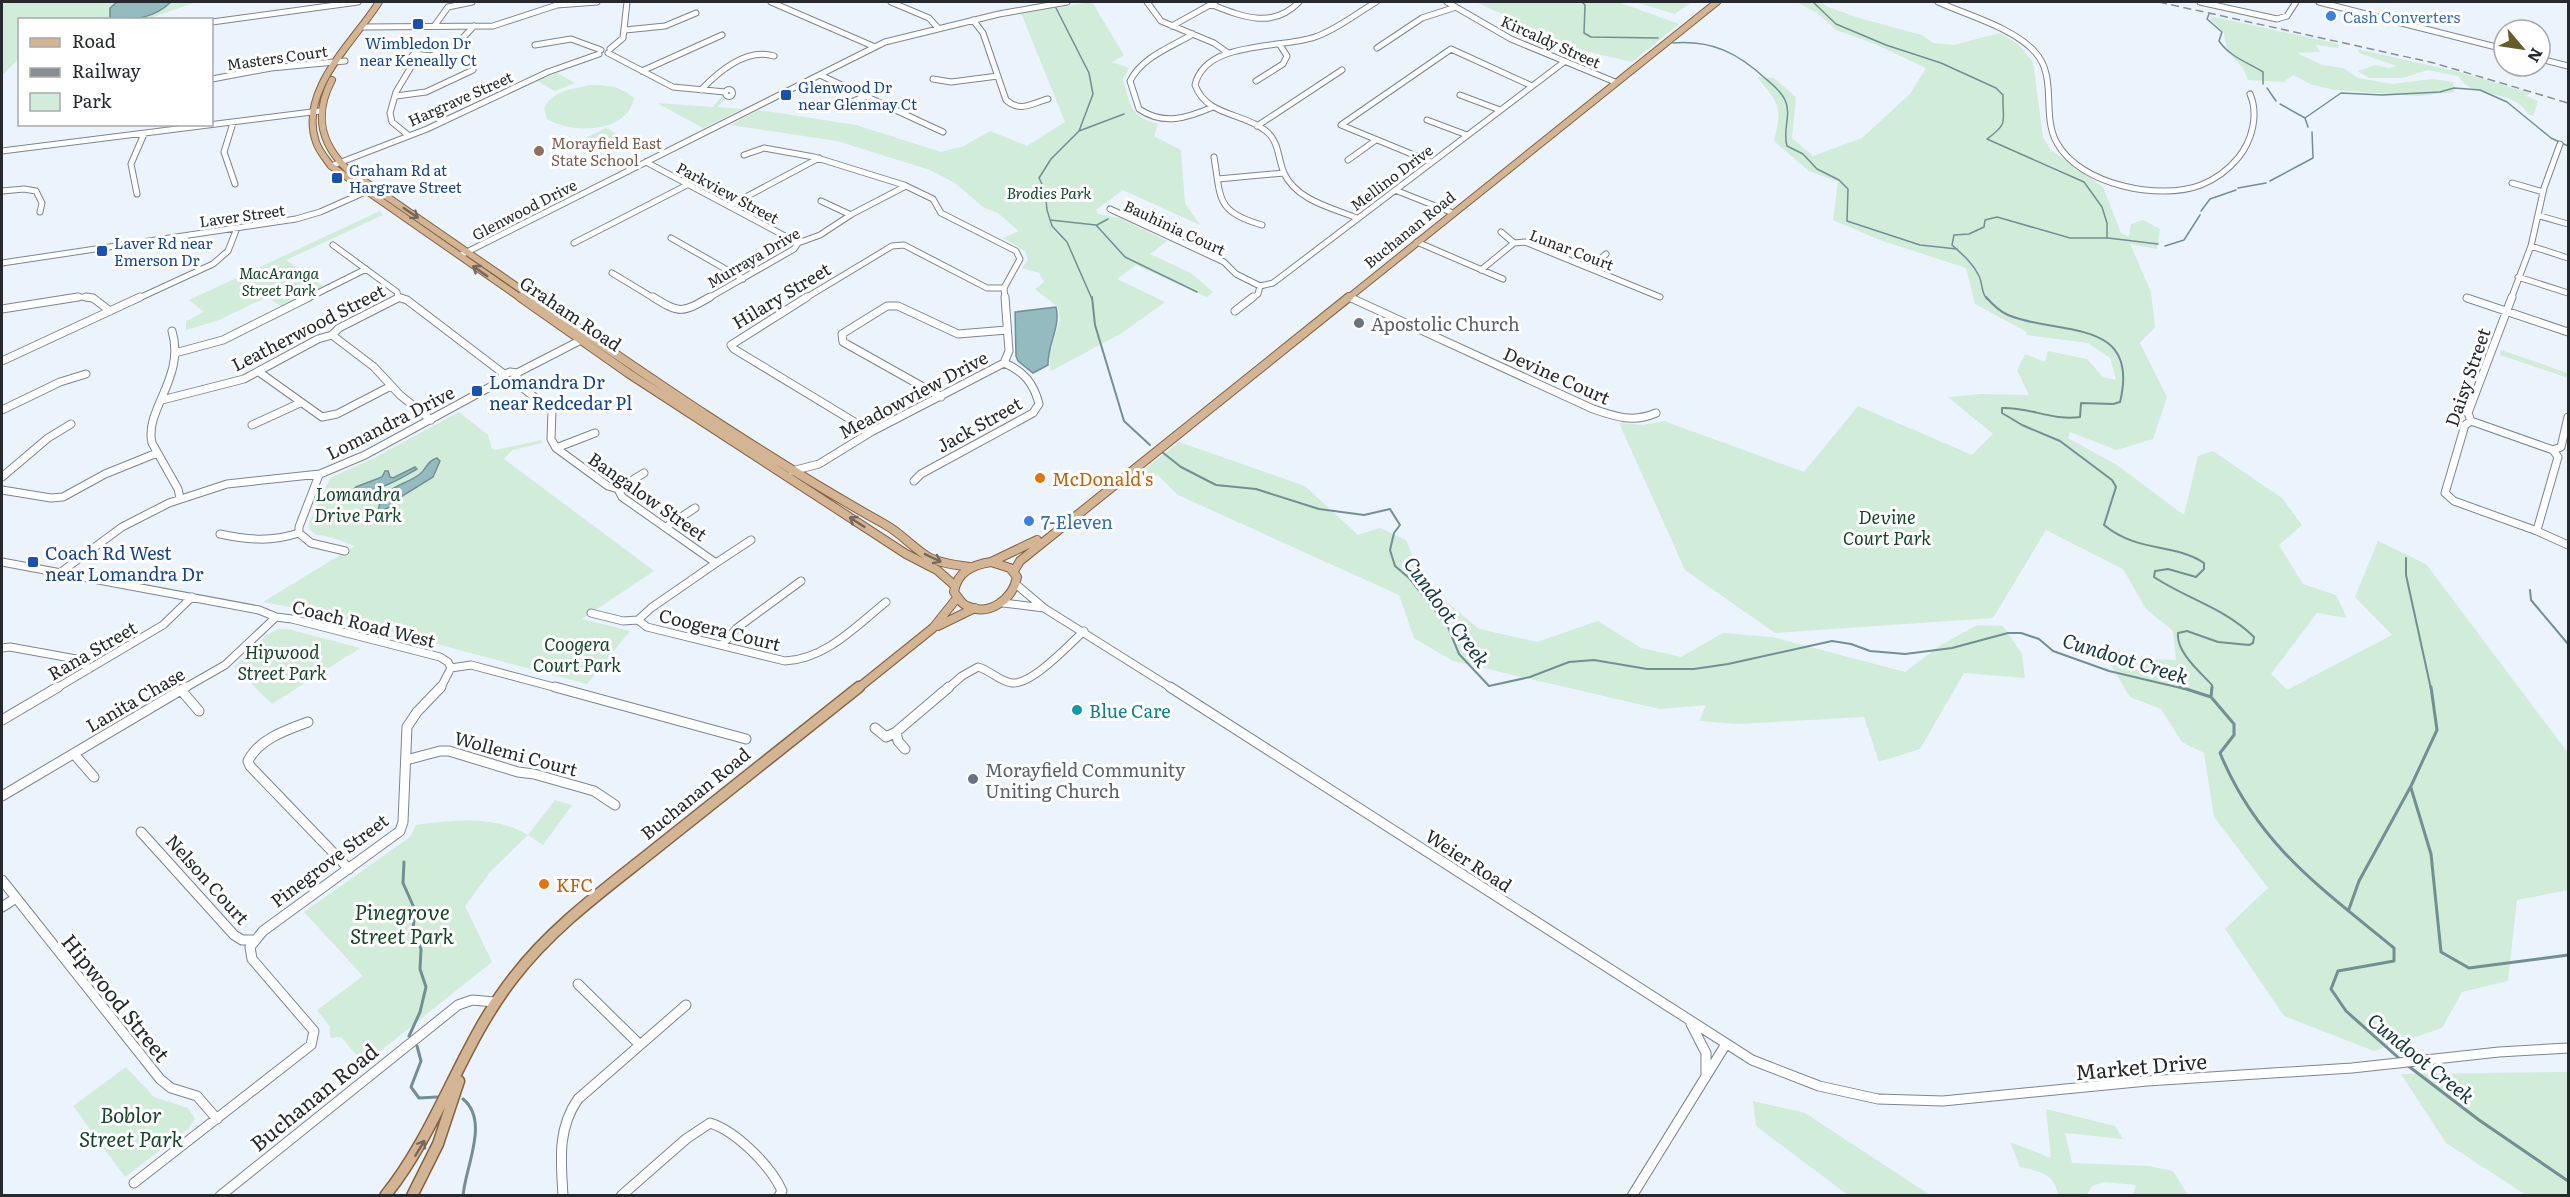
<svg xmlns="http://www.w3.org/2000/svg" width="2570" height="1197" viewBox="0 0 2570 1197" font-family="Literata,serif">
  <rect width="100%" height="100%" fill="#ebf3fd"/>
  <!-- green -->
  <path fill="#d1ecd9" d="M2,2h194l-48,17 -128,1 -1,38 -17,18z
    M1092,2l32,53 -12,7 17,6 -6,12c8,26 7,36 35,44l-4,12 27,14 4,53 15,22 -77,-35 -27,20 2,4 21,4 48,23 -17,13 41,19 22,19 -6,5 -71,-32 -19,14 48,23 -43,31 -71,38 -2,-15 11,-37 -2,-12 -23,-18 9,-7 -5,-9 -17,-5 6,-8 -3,-9 -22,-13 16,-7 -21,-18 -15,-6 -28,-24 -25,-13 -93,-29 -107,-16 28,-15 98,15 85,27 23,-6 26,-15 37,15 38,-24 -44,-109z
    M1476,2h142l61,22 -47,38 -55,-13z
    M1635,2h57l-17,12z
    M1797,2h23l8,5 31,11 63,17 11,8 21,2 46,-12 18,11 15,18 10,75 8,13 52,37 18,46 8,4 2,-13 12,-4 17,9 -3,20 -27,-5 21,48 4,35 -15,16 27,54 -14,42 -37,11 -46,-18 -2,6 49,27 67,50 14,-59 15,-5 69,47 20,27 -23,20 24,39 33,11 11,23 -30,-5 -46,61 16,16 105,-55 -37,-38 23,-56 48,23 142,189v137l-51,10 -9,81 -46,11 -20,36 -68,23 -90,-35 -59,-87 43,-41 -54,-71 -10,-64 -22,-11 -21,-33 -31,-12 -24,-40 70,3 -3,-29 -27,-22 -23,-40 -77,-39 -53,88 -218,15 -90,-63 -66,-147 24,2 21,-4 140,51 54,-66 114,49 21,-21 -45,-37 33,-3 48,1 -12,-25 8,-16 20,8 3,-11 39,8 16,18 13,3 -6,-22 -22,-15 -62,-8 1,-3 -52,-28 -9,-36 -89,-29 -44,-19 5,-38 -29,-11 -35,-30c9,-35 5,-37 -17,-64l17,1 22,19 -4,41 21,18 49,-18 48,-44 16,-26 -51,-24 -39,-14 -19,-17z
    M2214,17l125,27 -1,4 -22,-3 4,7 -23,1 25,12 21,3 15,10 34,6 41,-5 20,3 2,10 -38,4 -82,-6 -25,-6 -17,-9 -10,7 -35,-2c-6,-22 -23,-20 -24,-48l-14,-13z
    M2357,49l102,23 71,21 -4,3 12,5 -5,15 -5,-2c-16,-27 -54,-13 -70,-38l-30,-6 -26,8h-33l-11,-7 17,-6 14,3 8,-2 -38,-13z
    M557,73l18,10 -20,8 -18,-10z
    M589,85c18,0 31,1 45,13 -7,36 -62,36 -87,21l-3,-10c7,-18 29,-20 45,-24z
    M721,97l4,1 -7,9 24,2 -39,19 -46,-25 56,4z
    M606,128l15,8 -23,11 -15,-8z
    M380,211l3,4 -97,45 37,26 -41,21 -15,-10 -48,23 -33,10v-9l18,-9 -15,-12z
    M2501,350l67,23v5l-68,-23z
    M459,412l29,23 4,14 3,1 46,-10 1,3 -30,7 -8,9 150,112 -72,48 48,12 -43,53 -266,-71 -58,-11 92,-56c-12,-4 -26,-11 -39,-11l-7,-6v-6l21,-45 44,-20z
    M1179,442l126,44 53,49 22,-7 26,12 16,41 57,48 58,13 61,-21 43,27 40,9 42,-24 49,4 133,35 36,-27 36,-20 26,1 19,28 3,24 -61,-5 -44,76 -41,13 -15,-45 -126,7 -39,-3 7,-16 -46,4 -207,-48 -39,-23 -15,-43 -221,-100 -20,-20 -26,4z
    M278,629h10l72,19 -88,56 -38,-37 31,-31z
    M555,800l17,5 -29,40 -15,-10 -37,36 -26,35 27,56 -128,102 -23,-27 -11,1v-11l-13,-17 46,-34 -59,-64 106,-75 6,-12c36,-5 79,-10 112,10z
    M126,1067l28,30 34,11 7,11 -7,10 -63,48 -52,-71z
    M2567,1072l1,124 -42,-1 -80,-52 -45,-69z
    M1753,1101l52,12 125,82h-82l-92,-69z
    M2046,1109l69,17 8,13 -58,-6 7,30 77,3 24,5 15,24h-55l3,-10 -32,-3 -12,4 -5,9h-29c-3,-21 -19,-24 -38,-28l-10,-25 41,16z"/>
  <!-- water -->
  <path fill="#93bbc0" stroke="#728f94" stroke-width="1.5" d="M117,2h54c-17,16 -35,18 -58,17l-3,-1v-10z
    M1056,307c5,20 -9,38 -8,58l-15,8 -15,-12 -2,-5 -1,-44z
    M437,458l3,3 -7,16 -34,21 -4,6 -17,9c2,-27 25,-26 42,-39 7,-6 7,-13 17,-16z
    M415,467l2,2c-16,9 -44,27 -63,20l2,-2 26,-10 3,-6h3l2,6 3,1z"/>
  <g fill="none" stroke-linecap="round" stroke-linejoin="round">
    <!-- stream-far2 -->
    <path stroke="#728f94" stroke-width="1.5" d="M1582,2l3,3 -1,28 7,4 67,1
      M1813,2l23,22 50,21 55,18 55,25 7,7c-1,27 7,27 -16,44l97,43 18,25 5,16v15h-37l-73,-21 -12,3 -1,7 -15,7 -15,1 -2,10c10,9 21,18 27,31 4,8 2,17 8,23
      M1056,8l33,65 4,21 -14,37 -28,28 -12,19 6,12 2,20 5,16 15,16 25,57
      M2209,14l-2,5 15,13 -3,9c11,16 28,21 44,31v12
      M1673,43c39,-3 65,10 93,36 7,6 15,12 19,21 7,14 -3,31 2,46l16,8 14,15 22,11 9,9 -1,32 73,24 37,4
      M2267,88l9,13
      M2280,104l25,14 3,9
      M2305,118l36,-25 41,2 58,-3 14,-4 26,2 27,12 44,36 17,8
      M1079,131l45,-17
      M2270,181l43,-23 -1,-26
      M2238,188l28,-5
      M2201,211l9,-12 26,-9
      M1050,220l46,5 29,32 72,35
      M1097,225l11,-6
      M2108,238l50,6
      M2165,246l19,-6 16,-25"/>
    <!-- stream-far1 -->
    <path stroke="#728f94" stroke-width="2" d="M1092,297l3,28 29,96 26,24
      M1986,297c6,7 13,14 22,18 49,21 133,1 112,87l-7,2 -32,-1 -1,14c-27,4 -51,-10 -78,-9v5l20,12 38,16 52,39 4,7 -12,38c34,28 70,18 100,38v6l-8,8 -28,-8 -13,2 -1,6c33,22 71,31 100,60l-1,6 -4,2 -31,-3 -31,-11 -9,2c-2,19 22,39 34,52v4
      M1162,452l19,15 35,18 40,4 63,20 45,6 26,-6 10,16 -6,8 -4,17 5,16 14,12 39,49 11,27 30,32 41,-9 39,-15 25,-2 53,9h47l34,-5 104,-23 19,3 19,7 35,3 47,-6 56,-15h13l18,6 14,12 56,20 76,18
      M2406,558v17l25,114
      M2530,590l1,10 37,44"/>
    <!-- stream -->
    <path stroke="#728f94" stroke-width="3" d="M2180,687l31,10 23,27v11l-14,18c38,92 100,134 174,195v13l-56,10 -7,18 15,22 55,49
      M2211,697l1,-10
      M2411,788l20,66 10,98 28,16 99,-13
      M404,862l-1,21 12,27 -2,20 8,19 -1,20 6,18 -6,25 -11,24
      M2349,909l10,-28 52,-95 26,-56 -6,-43
      M417,1046l4,15 -10,26 8,11 18,-1
      M2407,1065l72,55 89,61
      M463,1099c27,22 2,68 0,97"/>
    <defs>
      <path id="minor-far2" d="M771,2l104,45
        M891,2l38,16 9,10
        M1147,2l14,19 53,22 14,10
        M1447,2l64,37 104,43
        M1938,2c29,13 76,26 97,50 23,25 6,63 22,91 23,42 103,58 144,42 15,-6 27,-15 37,-27 14,-17 21,-43 12,-64
        M2200,2l77,17 10,-3 9,-14
        M2319,2l185,47
        M1210,4c31,12 62,26 89,-2
        M973,20l10,13 23,67c15,13 26,3 42,-1
        M212,22l146,-20
        M435,25l13,-18 24,-5
        M1172,26l43,-24
        M363,27l130,-1 64,-21 40,-3
        M625,30l40,-4 31,-13
        M1193,34c-22,13 -51,23 -63,47l9,28c25,17 48,9 74,-2
        M535,45l36,-6 30,11
        M1377,48l45,-30 34,-11
        M610,49l13,-11 4,-36
        M608,53l65,34 52,5
        M2540,59l28,7
        M417,62l-5,-6 2,-2 17,2
        M642,71l80,-36
        M820,75l123,57
        M212,79l59,-11 74,-7
        M933,79l18,3 47,-6
        M1256,81l27,-17 4,-8 -7,-11
        M725.5 93a3.5 3.5 0 1 1 7 0a3.5 3.5 0 1 1-7 0Z
        M701,90c18,-19 46,-42 73,-34
        M1460,95l40,15
        M396,96l30,-4 47,-22
        M845,105l20,-9
        M1427,120l40,15
        M233,123l-9,29 11,32
        M1257,126l85,-56
        M408,135l-16,-13 -2,-9 6,-21 15,-25 6,-5 39,-17 18,-19
        M2,151l318,-40
        M744,155l20,-7 50,9 90,28 29,14 8,14 75,38 4,8 -16,29 1,11
        M1214,157c7,42 2,55 48,68
        M1348,160l28,-20
        M646,162l152,81
        M1431,162l-90,-37 110,-76 81,37
        M331,166l96,-37 121,-57 51,-18
        M1218,179l66,-6
        M2512,183l31,9
        M1395,190l58,23
        M2,191l22,-2 12,2 6,12 -2,9
        M137,194l-6,-30 13,-30
        M821,201l30,14
        M729,206l90,-48
        M1110,209l114,53 12,12 24,12
        M2540,216l28,8
        M1357,218c-25,-10 -61,-18 -73,-45 -6,-14 -5,-32 -18,-42 -23,-19 -59,-14 -71,-46 10,-45 86,-36 120,-48 21,-7 42,-24 61,-35
        M1501,232l13,11
        M671,238l72,41
        M1417,242l86,37
        M574,243l113,-58
        M333,245l64,47 1,6 4,1
        M2531,246l37,12
        M461,255l424,-213 114,-28 68,-12
        M2,263l294,-44 24,-7 52,-23
        M1590,268l16,-14
        M1481,270l33,-27 11,-1 135,55
        M612,273l43,26
        M2518,277l50,16
        M1348,297l4,2
        M2467,298l3,1
        M68,299l13,-2 13,2
        M137,299l76,-35 15,-13 9,-23
        M306,299l60,-30
        M707,299l87,-50 4,-6 22,-8 32,-21 54,-28
        M804,299l88,-53 12,-1 83,43h17
        M1251,299l7,-5 2,-8 13,-3 291,-221
        M2511,299l20,-53 13,-58 16,-44"/>
      <path id="minor-far1" d="M86,297l7,1 17,13
        M398,297l9,3 97,74
        M653,297c27,17 29,16 57,0
        M807,297l-76,48 3,4 137,83
        M1349,297l244,112c23,8 40,14 63,4
        M2512,297l-44,116 3,8 -6,4 -20,68 9,8 83,30 31,14
        M2467,298l101,34
        M2,309l76,-12
        M1235,311l18,-14
        M172,331c14,46 -28,79 -20,112l26,46 2,9
        M332,335l42,32 26,28 31,25
        M175,353l48,-13 86,-43
        M2,361l138,-64
        M259,372l63,45 15,-3 54,-28
        M510,372l7,1v5l-9,4 -7,-1 1,-6z
        M517,373l68,-35
        M514,381l38,30 -1,28 5,9 52,38 10,3 4,8 94,66 -65,45 -13,12
        M941,397l-98,-55 -1,-8 45,-28h11l60,28 49,-4
        M162,400l82,-21 74,-40 14,-4 7,-7 59,-30
        M2,410l58,-28 26,-8
        M2471,421l82,29
        M252,425l48,-22
        M556,448l39,-15
        M792,471l27,-7 52,-32 133,-69 5,-12 -4,-54
        M319,475l-20,52v6l12,10 34,8
        M2,477l46,-39 23,-14
        M914,481l7,-7 112,-61 6,-9c-5,-20 -15,-33 -35,-41
        M618,489l26,-16
        M2,490l49,8 12,-1 42,-23 52,-21
        M666,527l29,-19
        M2537,530l21,-73 -5,-7 8,-3 7,-30
        M220,534c28,6 51,8 79,-1
        M2,562l257,48 17,7 16,2 148,38 8,5 3,6 20,-3 90,24
        M716,563l35,-23
        M61,572l61,-45 47,-24 58,-19 93,-10 45,-19 136,-74
        M1018,586l26,22 129,81
        M1003,603l41,5
        M591,613l32,8 15,-1
        M638,620l9,7 138,34c41,-2 71,-35 101,-59
        M722,645l15,-17 64,-47
        M2,648l8,-1 66,12 13,10
        M55,689l108,-64 29,-28
        M183,689l42,-24 51,-48
        M440,689l11,-21
        M947,689l15,-13 16,-9c12,3 22,15 34,16 20,2 58,-39 72,-52"/>
      <path id="minor" d="M555,687l191,52
        M1170,687l582,373 67,26 59,13 65,2 204,-20 205,-13 147,-16 69,-4
        M181,690l18,21
        M2,720l56,-33
        M308,722c-22,8 -49,17 -60,39l2,5 99,103
        M875,728l11,9 10,-5
        M905,749l-7,-8 -2,-9 53,-45
        M74,754l20,23
        M406,760l34,-9h9l69,21 16,2 60,17 21,14
        M2,796l184,-109
        M141,832l93,103 8,5h12
        M2,880l158,199 11,9 26,8 20,23
        M2,907l14,-9
        M578,984l62,61
        M1691,1024l15,29v22
        M134,1183l177,-138 3,-14 -62,-72 -2,-12 13,-16 137,-100 3,-9 4,-95 10,-15 24,-25
        M220,1196l238,-191 14,-5 23,2
        M563,1196c-2,-35 -6,-67 15,-97l108,-94
        M621,1196l65,-57 24,-16c26,8 61,43 72,68l-3,5
        M1632,1196l94,-152"/>
      <path id="major-far2" d="M379,2c-25,40 -81,88 -63,140 3,9 10,17 15,24l191,133
        M332,80c-18,34 -12,63 15,89l188,130
        M1347,299l370,-297"/>
      <path id="major-far1" d="M520,297l108,76 278,181 31,16 17,15
        M533,297c115,80 231,160 353,228 16,9 28,24 44,33 13,6 26,7 40,9
        M991,562l19,6 7,9c-4,22 -28,40 -50,29 -6,-2 -9,-9 -13,-14 3,-20 18,-27 37,-30z
        M991,562l46,-22
        M1014,571l6,-10 329,-264
        M938,626l37,-18
        M857,689l76,-61 24,-30"/>
      <path id="major" d="M385,1196c54,-67 76,-152 129,-219 40,-52 94,-90 145,-131 67,-53 133,-106 200,-159
        M412,1196l26,-52 21,-63"/>
    </defs>
    <!-- minor-far2 casing -->
    <use href="#minor-far2" stroke="#7e858e" stroke-width="7"/>
    <!-- minor-far1 casing -->
    <use href="#minor-far1" stroke="#7e858e" stroke-width="9"/>
    <!-- minor casing -->
    <use href="#minor" stroke="#7e858e" stroke-width="11"/>
    <!-- major-far2 casing -->
    <use href="#major-far2" stroke="#846340" stroke-width="8"/>
    <!-- major-far1 casing -->
    <use href="#major-far1" stroke="#846340" stroke-width="10"/>
    <!-- major casing -->
    <use href="#major" stroke="#846340" stroke-width="13"/>
    <!-- minor-far2 -->
    <use href="#minor-far2" stroke="#fff" stroke-width="5"/>
    <!-- minor-far1 -->
    <use href="#minor-far1" stroke="#fff" stroke-width="7"/>
    <!-- minor -->
    <use href="#minor" stroke="#fff" stroke-width="9"/>
    <!-- major-far2 -->
    <use href="#major-far2" stroke="#d3b493" stroke-width="6"/>
    <!-- major-far1 -->
    <use href="#major-far1" stroke="#d3b493" stroke-width="8"/>
    <!-- major -->
    <use href="#major" stroke="#d3b493" stroke-width="10"/>
    <!-- rail -->
    <path stroke="#898e95" stroke-width="1.5" stroke-dasharray="8 4.5" stroke-linecap="butt" d="M2159,2l275,61 134,40"/>
  </g>
  <!-- one-way arrows -->
  <defs><path id="oneway-shaft" d="M-6 0H5M1.5-3L5.5 0L1.5 3" fill="none" stroke-width="1.6" stroke-linecap="round" stroke-linejoin="round" transform="scale(1.5)"/></defs>
  <g stroke="#74685b">
    <use href="#oneway-shaft" transform="translate(411 213) rotate(34)"/>
    <use href="#oneway-shaft" transform="translate(480 271) rotate(-145)"/>
    <use href="#oneway-shaft" transform="translate(857 522) rotate(-147)"/>
    <use href="#oneway-shaft" transform="translate(933 558) rotate(26)"/>
    <use href="#oneway-shaft" transform="translate(420 1148) rotate(-59)"/>
  </g>
  <!-- markers -->
  <g fill="#3f7fe0" stroke="#fff" stroke-width="2">
    <circle cx="2331" cy="16" r="6"/>
    <circle cx="1029" cy="521" r="6"/>
  </g>
  <g fill="#1a4fb4" stroke="#fff" stroke-width="2">
    <rect x="412" y="18" width="12" height="12" rx="3"/>
    <rect x="780" y="89" width="12" height="12" rx="3"/>
    <rect x="331" y="172" width="12" height="12" rx="3"/>
    <rect x="96" y="245" width="12" height="12" rx="3"/>
    <rect x="471" y="385" width="12" height="12" rx="3"/>
    <rect x="27" y="556" width="12" height="12" rx="3"/>
  </g>
  <circle fill="#8d6e63" stroke="#fff" stroke-width="2" cx="539" cy="151" r="6"/>
  <g fill="#6b7280" stroke="#fff" stroke-width="2">
    <circle cx="1359" cy="323" r="6"/>
    <circle cx="973" cy="779" r="6"/>
  </g>
  <g fill="#e8710a" stroke="#fff" stroke-width="2">
    <circle cx="1040" cy="478" r="6"/>
    <circle cx="544" cy="884" r="6"/>
  </g>
  <circle fill="#0f9aa8" stroke="#fff" stroke-width="2" cx="1077" cy="710" r="6"/>
  <g text-anchor="middle" dominant-baseline="central" stroke-width="6" stroke-linejoin="round" paint-order="stroke">
    <!-- far-shop labels -->
    <g font-size="15" fill="#366cbe" stroke="#fff" text-anchor="start">
      <text x="2343" y="16">Cash Converters</text>
    </g>
    <!-- far-street labels -->
    <g font-size="15" fill="#26292d" stroke="#fff">
      <text transform="translate(1551 41) rotate(24)">Kircaldy Street</text>
      <text transform="translate(277 57) rotate(-8)">Masters Court</text>
      <text transform="translate(460 98) rotate(-24)">Hargrave Street</text>
      <text transform="translate(1391 177) rotate(-37)">Mellino Drive</text>
      <text transform="translate(728 192) rotate(28)">Parkview Street</text>
      <text transform="translate(524 209) rotate(-27)">Glenwood Drive</text>
      <text transform="translate(242 215) rotate(-8)">Laver Street</text>
      <text transform="translate(1175 227) rotate(25)">Bauhinia Court</text>
      <text transform="translate(1409 229) rotate(-39)">Buchanan Road</text>
      <text transform="translate(1572 249) rotate(21)">Lunar Court</text>
      <text transform="translate(753 257) rotate(-30)">Murraya Drive</text>
    </g>
    <!-- far-transit labels -->
    <g font-size="15" fill="#164399" stroke="#fff" text-anchor="start">
      <text x="418" y="42" text-anchor="middle">Wimbledon Dr<tspan x="418" dy="17">near Keneally Ct</tspan></text>
      <text x="798" y="86">Glenwood Dr<tspan x="798" dy="17">near Glenmay Ct</tspan></text>
      <text x="349" y="169">Graham Rd at<tspan x="349" dy="17">Hargrave Street</tspan></text>
      <text x="114" y="242">Laver Rd near<tspan x="114" dy="17">Emerson Dr</tspan></text>
    </g>
    <!-- far-education labels -->
    <g font-size="15" fill="#785e54" stroke="#fff" text-anchor="start">
      <text x="551" y="142">Morayfield East<tspan x="551" dy="17">State School</tspan></text>
    </g>
    <!-- far-park labels -->
    <g font-size="15" font-style="italic" fill="#154629" stroke="#fff">
      <text x="1049" y="192">Brodies Park</text>
      <text x="279" y="272">MacAranga<tspan x="279" dy="17">Street Park</tspan></text>
    </g>
    <!-- street labels -->
    <g font-size="18" fill="#26292d" stroke="#fff">
      <text transform="translate(781 295) rotate(-31)">Hilary Street</text>
      <text transform="translate(571 313) rotate(34)">Graham Road</text>
      <text transform="translate(308 327) rotate(-27)">Leatherwood Street</text>
      <text transform="translate(1557 375) rotate(24)">Devine Court</text>
      <text transform="translate(2467 377) rotate(-71)">Daisy Street</text>
      <text transform="translate(913 394) rotate(-28)">Meadowview Drive</text>
      <text transform="translate(390 422) rotate(-27)">Lomandra Drive</text>
      <text transform="translate(979 424) rotate(-29)">Jack Street</text>
      <text transform="translate(648 496) rotate(35)">Bangalow Street</text>
      <text transform="translate(364 623) rotate(14)">Coach Road West</text>
      <text transform="translate(720 629) rotate(14)">Coogera Court</text>
      <text transform="translate(92 650) rotate(-30)">Rana Street</text>
      <text transform="translate(135 699) rotate(-30)">Lanita Chase</text>
      <text transform="translate(516 753) rotate(15)">Wollemi Court</text>
      <text transform="translate(695 793) rotate(-39)">Buchanan Road</text>
      <text transform="translate(329 860) rotate(-37)">Pinegrove Street</text>
      <text transform="translate(1469 860) rotate(33)">Weier Road</text>
      <text transform="translate(208 879) rotate(48)">Nelson Court</text>
    </g>
    <!-- worship labels -->
    <g font-size="18" fill="#5b616d" stroke="#fff" text-anchor="start">
      <text x="1371" y="323">Apostolic Church</text>
      <text x="985" y="769">Morayfield Community<tspan x="985" dy="21">Uniting Church</tspan></text>
    </g>
    <!-- transit labels -->
    <g font-size="18" fill="#164399" stroke="#fff" text-anchor="start">
      <text x="489" y="381">Lomandra Dr<tspan x="489" dy="21">near Redcedar Pl</tspan></text>
      <text x="45" y="552">Coach Rd West<tspan x="45" dy="21">near Lomandra Dr</tspan></text>
    </g>
    <!-- food labels -->
    <g font-size="18" fill="#c56008" stroke="#fff" text-anchor="start">
      <text x="1052" y="478">McDonald's</text>
      <text x="556" y="884">KFC</text>
    </g>
    <!-- park labels -->
    <g font-size="18" font-style="italic" fill="#154629" stroke="#fff">
      <text x="358" y="493">Lomandra<tspan x="358" dy="21">Drive Park</tspan></text>
      <text x="1887" y="516">Devine<tspan x="1887" dy="21">Court Park</tspan></text>
      <text x="577" y="643">Coogera<tspan x="577" dy="21">Court Park</tspan></text>
      <text x="282" y="651">Hipwood<tspan x="282" dy="21">Street Park</tspan></text>
    </g>
    <!-- shop labels -->
    <g font-size="18" fill="#366cbe" stroke="#fff" text-anchor="start">
      <text x="1041" y="521">7-Eleven</text>
    </g>
    <!-- culture labels -->
    <g font-size="18" fill="#0d838f" stroke="#fff" text-anchor="start">
      <text x="1089" y="710">Blue Care</text>
    </g>
    <!-- water labels -->
    <g font-size="20" font-style="italic" fill="#12393e" stroke="#fff">
      <text transform="translate(1448 611) rotate(54)">Cundoot Creek</text>
      <text transform="translate(2126 657) rotate(17)">Cundoot Creek</text>
      <text transform="translate(2422 1057) rotate(39)">Cundoot Creek</text>
    </g>
    <!-- near-park labels -->
    <g font-size="21" font-style="italic" fill="#154629" stroke="#fff">
      <text x="402" y="910">Pinegrove<tspan x="402" dy="24">Street Park</tspan></text>
      <text x="131" y="1113">Boblor<tspan x="131" dy="24">Street Park</tspan></text>
    </g>
    <!-- near-street labels -->
    <g font-size="21" fill="#26292d" stroke="#fff">
      <text transform="translate(117 997) rotate(51)">Hipwood Street</text>
      <text transform="translate(2141 1065) rotate(-5)">Market Drive</text>
      <text transform="translate(313 1096) rotate(-39)">Buchanan Road</text>
    </g>
  </g>
  <!-- border -->
  <rect width="2570" height="1197" fill="none" stroke="#26292d" stroke-width="6"/>
  <!-- legend -->
  <rect x="18" y="18" width="195" height="108" fill="#ffffff" stroke="#a8a9ab" stroke-width="1.5"/>
  <rect x="30" y="38" width="30" height="9" fill="#d3b493" stroke="#a8a9ab" stroke-width="1.5"/>
  <text x="72" y="48" font-size="18" fill="#26292d">Road</text>
  <rect x="30" y="68" width="30" height="9" fill="#898e95" stroke="#a8a9ab" stroke-width="1.5"/>
  <text x="72" y="78" font-size="18" fill="#26292d">Railway</text>
  <rect x="30" y="93" width="30" height="18" fill="#d1ecd9" stroke="#a8a9ab" stroke-width="1.5"/>
  <text x="72" y="108" font-size="18" fill="#26292d">Park</text>
  <!-- north arrow -->
  <g transform="translate(2522 48) rotate(119)"><circle r="28" fill="#ffffff" stroke="#a8a9ab" stroke-width="1.5"/>
  <path d="M0-4.5L10 22L0 15L-10 22Z" fill="#665c29"/>
  <text y="-9" font-size="16" font-weight="bold" text-anchor="middle" fill="#26292d">N</text>
  </g>
</svg>
